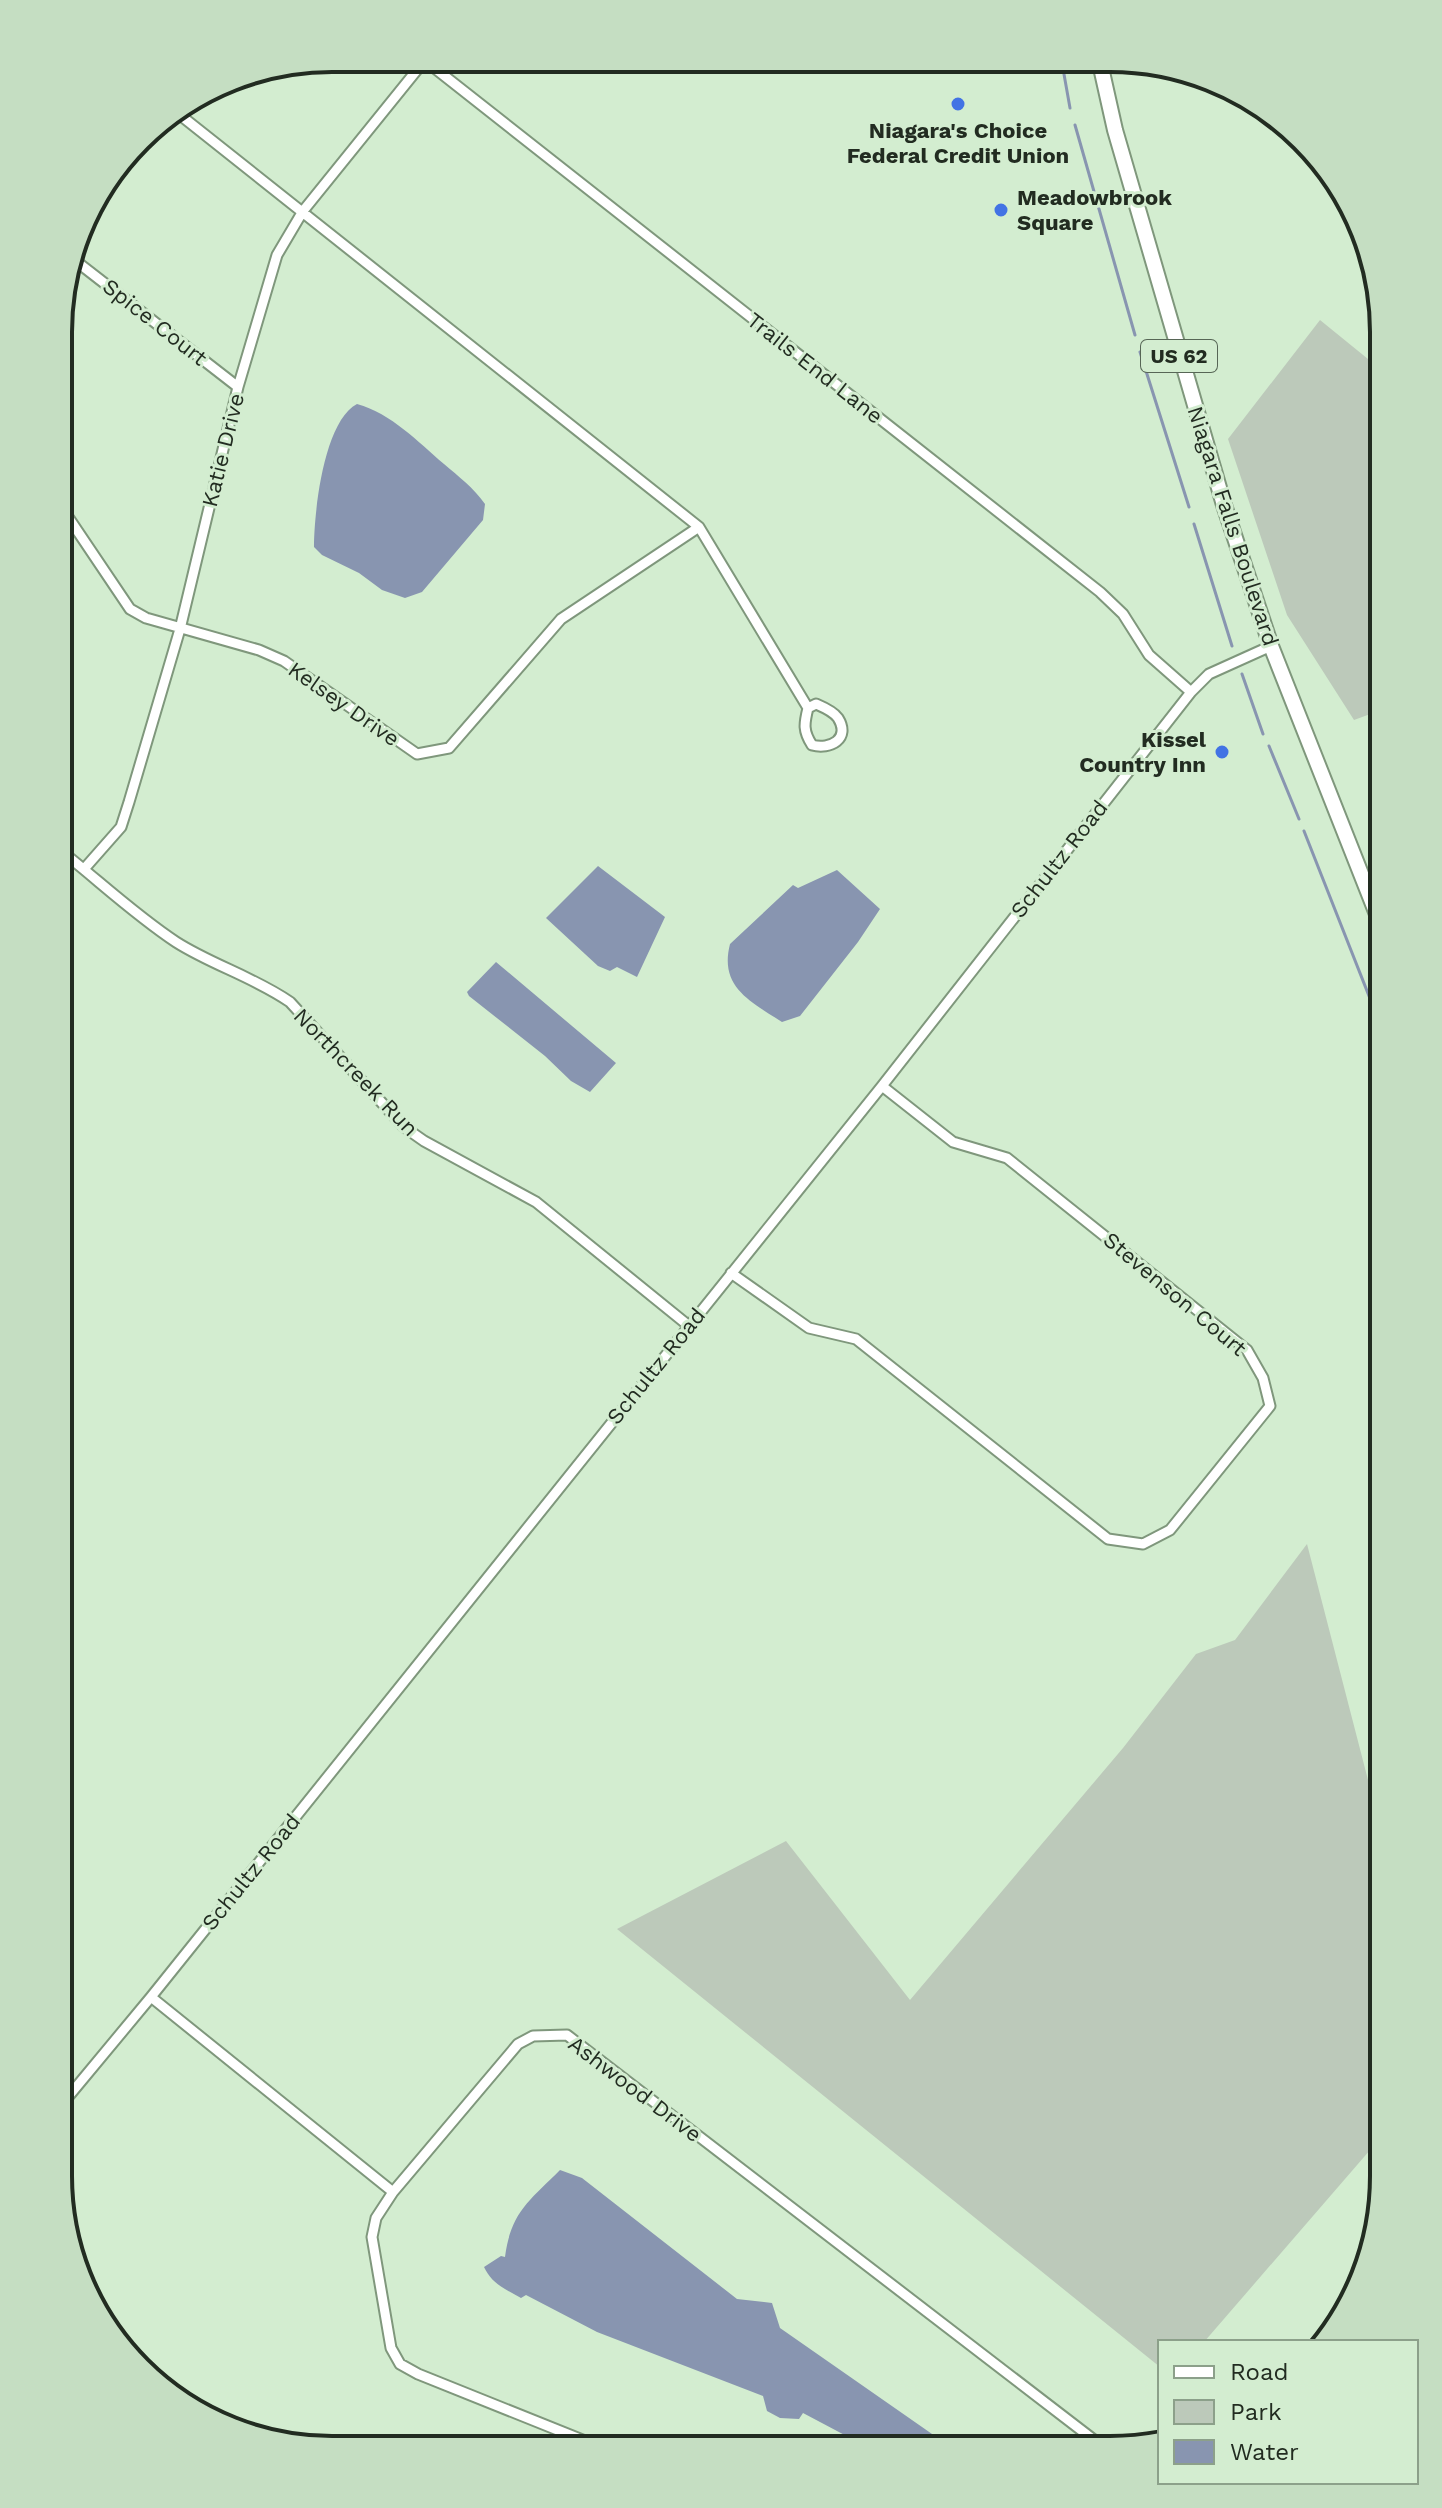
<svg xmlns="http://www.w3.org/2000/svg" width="1442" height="2508" viewBox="0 0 1442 2508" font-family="'Work Sans',sans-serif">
  <rect width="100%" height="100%" fill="#d3edd0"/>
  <!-- green -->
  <path fill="#bcc9ba" d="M1320,320l64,52v337l-30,11 -67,-105 -59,-176z
    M1307,1544l76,294v297l-179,207h-44v25l-543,-438 169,-88 124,159 213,-252 73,-94 39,-14z"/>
  <!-- water -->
  <path fill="#8895b0" d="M357,404c35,10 60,37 87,60 15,13 29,23 41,40l-2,16 -61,72 -17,6 -23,-8 -23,-17 -37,-18 -8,-8c0,-35 10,-126 43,-143z
    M598,866l67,51 -28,60 -20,-10 -7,4 -12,-5 -52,-48z
    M837,870l43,39 -22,33 -58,74 -18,6c-32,-21 -63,-35 -52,-78l63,-59 5,3z
    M496,962l120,101 -26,29 -19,-11 -26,-25 -76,-60 -2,-4z
    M560,2170l22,8 155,121 35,4 8,25 175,122 -84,-1 -68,-36 -4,6 -19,-1 -13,-7 -4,-15 -166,-64 -71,-37 -5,3c-16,-9 -29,-14 -37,-31l17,-11 4,1c6,-45 24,-56 55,-87z"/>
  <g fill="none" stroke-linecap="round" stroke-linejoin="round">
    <!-- stream -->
    <path stroke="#8895b0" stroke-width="3" d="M1062,63l8,45
      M1075,125l60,210
      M1140,352l49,155
      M1194,524l38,122
      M1242,674l21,60
      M1269,746l30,73
      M1304,831l80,203"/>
    <defs>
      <path id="street" d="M423,59l677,533 23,22 26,41 42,37
        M175,111l524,416 109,181c-4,16 -5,23 4,37 18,5 39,-6 26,-27 -5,-7 -15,-11 -22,-14l-8,4
        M72,258l166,129
        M60,505l70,104 16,9 113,32 25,11 133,93 32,-6 112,-129 138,-92
        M60,850c38,30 75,65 116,92 36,23 78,35 114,60l114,125 20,14 112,61 153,124
        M84,869l37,-42 8,-25 51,-173 58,-242 39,-132 26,-44 122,-151
        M731,1273l78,55 47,11 252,200 35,5 27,-14 100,-124 -7,-28 -16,-28 -240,-192 -54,-16 -71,-56
        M151,1997l242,195
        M58,2109l93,-112 731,-911 309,-394 18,-18 62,-28
        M605,2449l-187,-75 -18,-10 -9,-16 -19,-111 4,-19 17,-26 125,-148 15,-8 34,-1 540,415"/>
      <path id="primary" d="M1100,63l15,67 109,375 47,141 113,286"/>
    </defs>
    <!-- street casing -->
    <use href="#street" stroke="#7f977c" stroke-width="13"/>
    <!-- primary casing -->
    <use href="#primary" stroke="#7f977c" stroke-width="18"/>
    <!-- street -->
    <use href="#street" stroke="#fff" stroke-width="9"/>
    <!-- primary -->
    <use href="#primary" stroke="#fff" stroke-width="14"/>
  </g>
  <!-- markers -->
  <g fill="#4273e4" stroke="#d3edd0" stroke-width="3">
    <circle cx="958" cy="104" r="8"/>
    <circle cx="1001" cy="210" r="8"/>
    <circle cx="1222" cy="752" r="8"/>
  </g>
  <g text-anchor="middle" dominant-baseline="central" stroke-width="6" stroke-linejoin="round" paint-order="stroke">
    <!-- shield labels -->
    <rect fill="#d3edd0" stroke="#576656" stroke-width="2" x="1141" y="340" width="76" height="32" rx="6"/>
    <g font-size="20" font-weight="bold" fill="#222c21">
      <text x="1179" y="356">US 62</text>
    </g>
    <!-- poi labels -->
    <g font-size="22" font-weight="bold" fill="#222c21" stroke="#d3edd0">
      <text x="958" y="130">Niagara's Choice<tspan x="958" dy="25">Federal Credit Union</tspan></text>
      <text x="1017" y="197" text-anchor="start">Meadowbrook<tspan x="1017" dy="25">Square</tspan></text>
      <text x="1206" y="739" text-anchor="end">Kissel<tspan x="1206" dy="25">Country Inn</tspan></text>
    </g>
    <!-- street labels -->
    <g font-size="22" fill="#222c21" stroke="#d3edd0">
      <text transform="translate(155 322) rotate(38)">Spice Court</text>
      <text transform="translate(815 368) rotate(38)">Trails End Lane</text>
      <text transform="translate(223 450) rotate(-76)">Katie Drive</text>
      <text transform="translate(1233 526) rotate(72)">Niagara Falls Boulevard</text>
      <text transform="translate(344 704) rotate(35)">Kelsey Drive</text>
      <text transform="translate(1059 859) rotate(-52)">Schultz Road</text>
      <text transform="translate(356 1072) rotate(46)">Northcreek Run</text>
      <text transform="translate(1175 1294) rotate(40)">Stevenson Court</text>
      <text transform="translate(656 1366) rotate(-51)">Schultz Road</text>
      <text transform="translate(251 1872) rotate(-51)">Schultz Road</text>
      <text transform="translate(635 2089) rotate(37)">Ashwood Drive</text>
    </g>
  </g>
  <!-- crop -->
  <path d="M0 0H1442V2508H0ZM332 72H1110A260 260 0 0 1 1370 332V2176A260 260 0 0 1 1110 2436H332A260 260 0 0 1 72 2176V332A260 260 0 0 1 332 72Z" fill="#c5dec2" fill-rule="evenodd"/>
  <path fill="none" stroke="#222c21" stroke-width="4" d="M332 72H1110A260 260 0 0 1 1370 332V2176A260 260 0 0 1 1110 2436H332A260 260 0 0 1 72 2176V332A260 260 0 0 1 332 72Z"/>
  <!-- legend -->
  <rect x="1158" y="2340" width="260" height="144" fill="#d3edd0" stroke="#8ca08a" stroke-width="2"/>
  <rect x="1174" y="2366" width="40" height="12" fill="#ffffff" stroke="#8ca08a" stroke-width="2"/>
  <text x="1230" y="2380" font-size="24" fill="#222c21">Road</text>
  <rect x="1174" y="2400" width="40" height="24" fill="#bcc9ba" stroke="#8ca08a" stroke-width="2"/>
  <text x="1230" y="2420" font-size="24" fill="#222c21">Park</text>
  <rect x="1174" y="2440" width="40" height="24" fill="#8895b0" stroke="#8ca08a" stroke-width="2"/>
  <text x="1230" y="2460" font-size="24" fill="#222c21">Water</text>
</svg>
